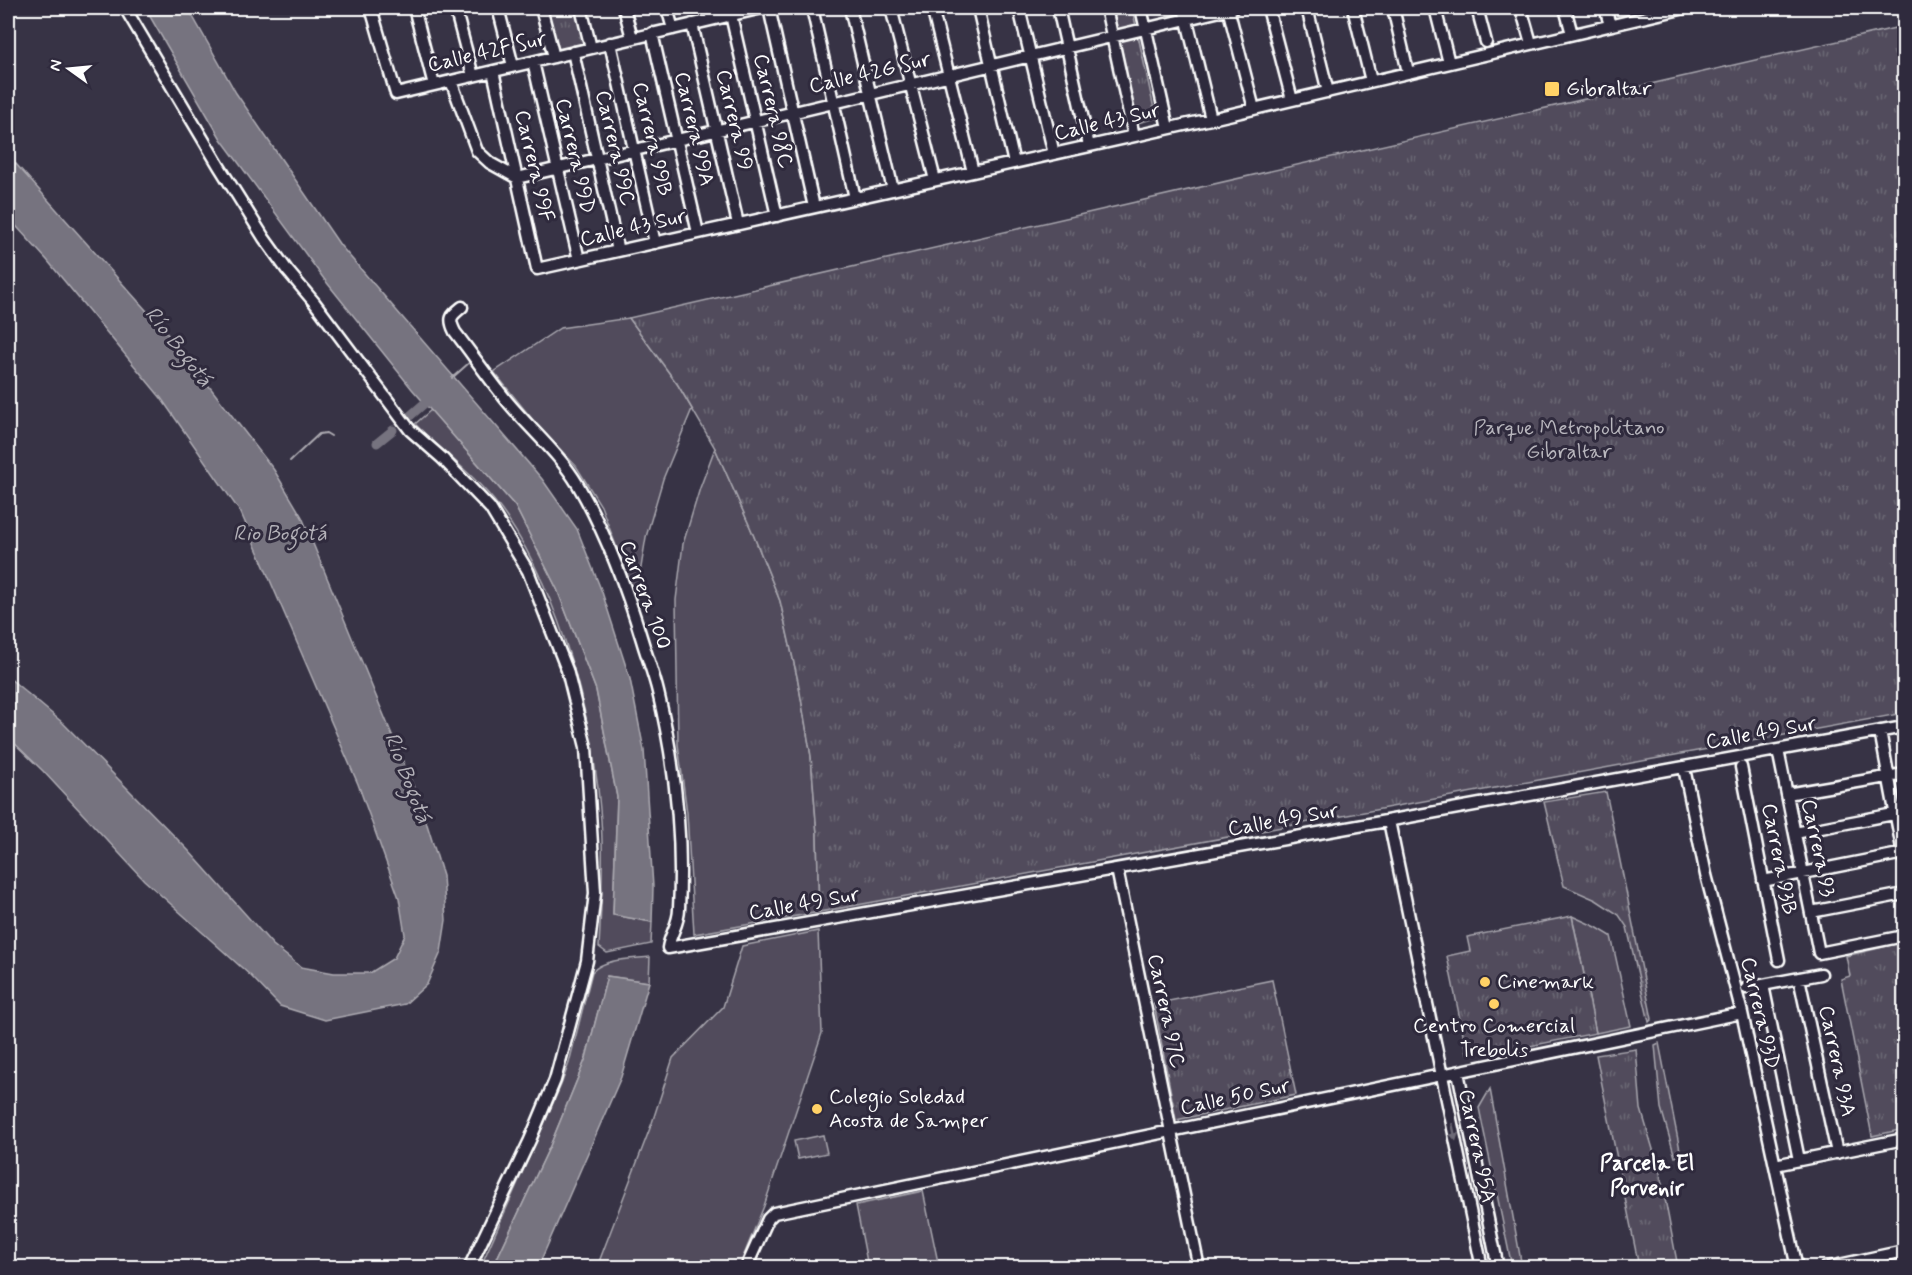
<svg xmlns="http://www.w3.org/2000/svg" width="1912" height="1275" viewBox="0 0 1912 1275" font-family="Mynerve,sans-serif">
  <defs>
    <pattern id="park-tufts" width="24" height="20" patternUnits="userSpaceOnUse" patternTransform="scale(1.5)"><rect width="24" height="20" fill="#514c5c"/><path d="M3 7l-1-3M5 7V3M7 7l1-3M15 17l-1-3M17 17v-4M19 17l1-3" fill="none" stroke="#6b6774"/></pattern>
  </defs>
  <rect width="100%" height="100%" fill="#373345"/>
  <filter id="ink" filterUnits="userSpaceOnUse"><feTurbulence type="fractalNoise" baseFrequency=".0167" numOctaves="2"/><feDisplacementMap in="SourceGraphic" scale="12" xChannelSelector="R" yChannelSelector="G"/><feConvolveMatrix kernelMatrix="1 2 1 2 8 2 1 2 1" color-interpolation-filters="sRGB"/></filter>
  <g filter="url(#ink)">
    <!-- grass -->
    <path fill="#514c5c" stroke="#a8a6ae" stroke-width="1.5" d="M629,318l49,67 14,24 -29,70 -17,58 -10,61 -35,-92 -25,-40 -39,-41 -43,-53 66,-44z
      M431,410l84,96 42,83 39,101 21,107 -4,118 39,7 -1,22 -44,9 -8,-6c2,-42 5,-85 2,-127 -7,-97 -39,-221 -94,-302 -24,-37 -61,-63 -92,-94z
      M715,448l36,81 29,72 18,80 13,75 6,78 2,78 -125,22 -7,-121 -9,-69 -2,-144 7,-56 17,-56z
      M1572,916l24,11 15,9 20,90 -35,7z
      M818,931l4,102 -58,173 -25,61h-142l55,-144 21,-65 50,-51 19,-61z
      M650,957l-1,25 -42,-6 -21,82 -36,88 -57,121 -13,1 81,-183 8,-22 23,-91c12,-14 41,-13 58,-15z
      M1659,1043l22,112 -6,2 -14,-49 -6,-63z
      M1490,1089l32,178h-10l-33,-159z
      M823,1135l4,18 -29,6 -4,-18z
      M923,1191l16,76h-71l-12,-62z"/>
    <!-- park -->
    <path fill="url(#park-tufts)" stroke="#a8a6ae" stroke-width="1.5" d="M544,8h33l10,36 -32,8z
      M1113,8h19l24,110 -19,5z
      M1904,26v687l-1085,199 -2,-78 -6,-78 -13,-75 -18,-80 -29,-72 -36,-81 -37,-63 -49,-67z
      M1606,792l46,227 -3,3 -22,-95 -8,-12 -23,-15 -32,-14 -20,-84z
      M1572,916l24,117 -102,20 -1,-5 -26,5 -20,-97 23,-5 -3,-14z
      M1904,942v187l-32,7 -31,-157 9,-3 -4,-20z
      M1272,980l24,115 -120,25 -22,-116z
      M1636,1049l5,60 19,64 18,94h-39l-43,-212z"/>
    <!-- water -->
    <path fill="#76737f" stroke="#adabb2" stroke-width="1.5" d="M145,8h43l48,85 104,152 202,234 35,50 25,63 28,87 14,71 9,137 -1,35 -39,-7 4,-118 -21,-107 -39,-101 -42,-83 -103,-117 -88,-110 -103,-140z
      M8,155l170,191 96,124 28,47 119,288 22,71 3,44 -5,32 -14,32 -22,20 -80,16 -45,-14 -29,-30 -107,-96 -101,-109 -35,-34v-60l55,46 126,128 84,94 28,22 33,6h36l24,-15 11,-23 -6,-37 -41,-114 -117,-271 -80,-115 -114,-138 -39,-43z
      M607,976l42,6 -28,95 -83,190h-45l57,-121 36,-88z"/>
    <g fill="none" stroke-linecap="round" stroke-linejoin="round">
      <!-- stream -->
      <path stroke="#adabb2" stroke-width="2" d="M452,378l18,-16
        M290,461l29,-27 7,-1 5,3"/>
      <!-- canal -->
      <path stroke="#76737f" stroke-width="9" d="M410,416l24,-21
        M377,443l16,-13"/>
      <defs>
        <path id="minor" d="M125,8l94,158 45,72 23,32 27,32 96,128 32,28 48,50 38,63 39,99 19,77 9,146 -8,68 -32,119 -25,60 -61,128
          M371,8l25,86 366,-86
          M414,8l20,77
          M455,8l18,68
          M498,8l15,58
          M541,8l13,49
          M581,8l10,40
          M624,8l8,30
          M667,8l6,21
          M709,8l3,11
          M769,8l45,199
          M812,8l43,190
          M850,8l43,182
          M891,8l44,172
          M932,8l41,164
          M978,8l36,155
          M1019,8l35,146
          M1058,8l31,138
          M1106,8l28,128
          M1141,8l27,120
          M1184,8l27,111
          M1228,8l26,101
          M1268,8l24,92
          M1307,8l21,84
          M1353,8l18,73
          M1393,8l15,64
          M1435,8l14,55
          M1477,8l9,34
          M1521,8l10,35
          M1565,8l7,26
          M1605,8l5,17
          M731,15l46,201
          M692,24l46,200
          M652,33l46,200
          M610,43l45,200
          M573,52l45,199
          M533,62l46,198
          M493,71l44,198 674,-150 474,-111
          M451,81l26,70 13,12 27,15 716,-170
          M462,307c-11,9 -14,11 -7,25 18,23 34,47 52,69 23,28 52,52 71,84 28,48 48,102 64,155 5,17 12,35 16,52 17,71 25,144 21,217 0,15 -9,25 -11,39l724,-128 512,-93
          M1880,731l24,128
          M1778,750l41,203 85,-17
          M1741,767l38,193
          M1684,768l22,107 36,138 55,255
          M1787,794l117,-20
          M1389,821l93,447
          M1795,833l109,-21
          M1117,869l82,399
          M1763,881l141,-28
          M1811,912l93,-18
          M1799,978l38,175
          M1763,985l36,175
          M1747,988l74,-14
          M1458,1072l40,196
          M1775,1165l129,-26
          M746,1268l22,-49 6,-6 968,-200
          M1825,1268l79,-17"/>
      </defs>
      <!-- minor casing -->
      <use href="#minor" stroke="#fff" stroke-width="15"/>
      <!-- minor -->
      <use href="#minor" stroke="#2f2a3d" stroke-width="10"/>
    </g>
    <!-- one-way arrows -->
    <defs><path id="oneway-solid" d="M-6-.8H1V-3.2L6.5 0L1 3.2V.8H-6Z" transform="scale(1.5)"/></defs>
    <use fill="#6d6a77" href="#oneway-solid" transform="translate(1454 1132) rotate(78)"/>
  </g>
  <!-- markers -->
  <g fill="#ffd166" stroke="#2f2a3d" stroke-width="2">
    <rect x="1544" y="81" width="16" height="16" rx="3"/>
    <circle cx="1485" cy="982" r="6"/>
    <circle cx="1494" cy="1004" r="6"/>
    <circle cx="817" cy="1109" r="6"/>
  </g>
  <g text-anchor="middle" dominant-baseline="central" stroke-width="6" stroke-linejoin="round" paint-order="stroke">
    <!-- street labels -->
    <g font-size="21" fill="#fff" stroke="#2f2a3d">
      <text transform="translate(487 52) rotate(-13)">Calle 42F Sur</text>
      <text transform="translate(870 73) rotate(-13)">Calle 42G Sur</text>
      <text transform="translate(773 111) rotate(77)">Carrera 98C</text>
      <text transform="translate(734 120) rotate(77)">Carrera 99</text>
      <text transform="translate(1107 122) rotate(-13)">Calle 43 Sur</text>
      <text transform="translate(694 129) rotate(77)">Carrera 99A</text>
      <text transform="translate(652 139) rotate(77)">Carrera 99B</text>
      <text transform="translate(615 148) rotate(77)">Carrera 99C</text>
      <text transform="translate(575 156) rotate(77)">Carrera 99D</text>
      <text transform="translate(534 166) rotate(77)">Carrera 99F</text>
      <text transform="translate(633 228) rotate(-13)">Calle 43 Sur</text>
      <text transform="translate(645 595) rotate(70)">Carrera 100</text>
      <text transform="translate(1761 733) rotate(-10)">Calle 49 Sur</text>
      <text transform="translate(1283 820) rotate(-10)">Calle 49 Sur</text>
      <text transform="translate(1818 848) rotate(78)">Carrera 93</text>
      <text transform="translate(1779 859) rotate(79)">Carrera 93B</text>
      <text transform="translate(804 904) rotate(-10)">Calle 49 Sur</text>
      <text transform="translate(1166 1011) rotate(78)">Carrera 97C</text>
      <text transform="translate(1760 1013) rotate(77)">Carrera 93D</text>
      <text transform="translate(1837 1061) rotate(78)">Carrera 93A</text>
      <text transform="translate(1235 1097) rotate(-12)">Calle 50 Sur</text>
      <text transform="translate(1477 1146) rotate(78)">Carrera 95A</text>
    </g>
    <!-- poi labels -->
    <g font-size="21" fill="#fff" stroke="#2f2a3d" text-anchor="start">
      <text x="1566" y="89">Gibraltar</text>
      <text x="1497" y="982">Cinemark</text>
      <text x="1494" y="1026" text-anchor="middle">Centro Comercial<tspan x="1494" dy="24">Trebolis</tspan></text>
      <text x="829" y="1097">Colegio Soledad<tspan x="829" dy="24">Acosta de Samper</tspan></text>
    </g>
    <!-- park labels -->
    <g font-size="21" fill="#b9b7be" stroke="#2f2a3d">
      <text x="1569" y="428">Parque Metropolitano<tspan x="1569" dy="24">Gibraltar</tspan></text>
    </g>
    <!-- water labels -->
    <g font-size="22" font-style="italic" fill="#b4b2b9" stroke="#2f2a3d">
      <text transform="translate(178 347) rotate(52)">Río Bogotá</text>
      <text x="280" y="534">Rio Bogotá</text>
      <text transform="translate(407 778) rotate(69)">Río Bogotá</text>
    </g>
    <!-- neighbourhood labels -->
    <g font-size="22" font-weight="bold" fill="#fff" stroke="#2f2a3d">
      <text x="1647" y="1164">Parcela El<tspan x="1647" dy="25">Porvenir</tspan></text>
    </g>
  </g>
  <!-- margin -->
  <rect width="1912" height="1275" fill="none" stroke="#2f2a3d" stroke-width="30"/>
  <rect x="15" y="15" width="1882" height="1245" fill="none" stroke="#fff" stroke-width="2" filter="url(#ink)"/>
  <!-- north arrow -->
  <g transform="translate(69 69) rotate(285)" stroke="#2f2a3d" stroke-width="4.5" paint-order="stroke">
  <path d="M0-4.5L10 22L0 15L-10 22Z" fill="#ffffff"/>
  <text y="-9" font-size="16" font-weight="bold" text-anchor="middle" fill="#ffffff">N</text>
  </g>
</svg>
